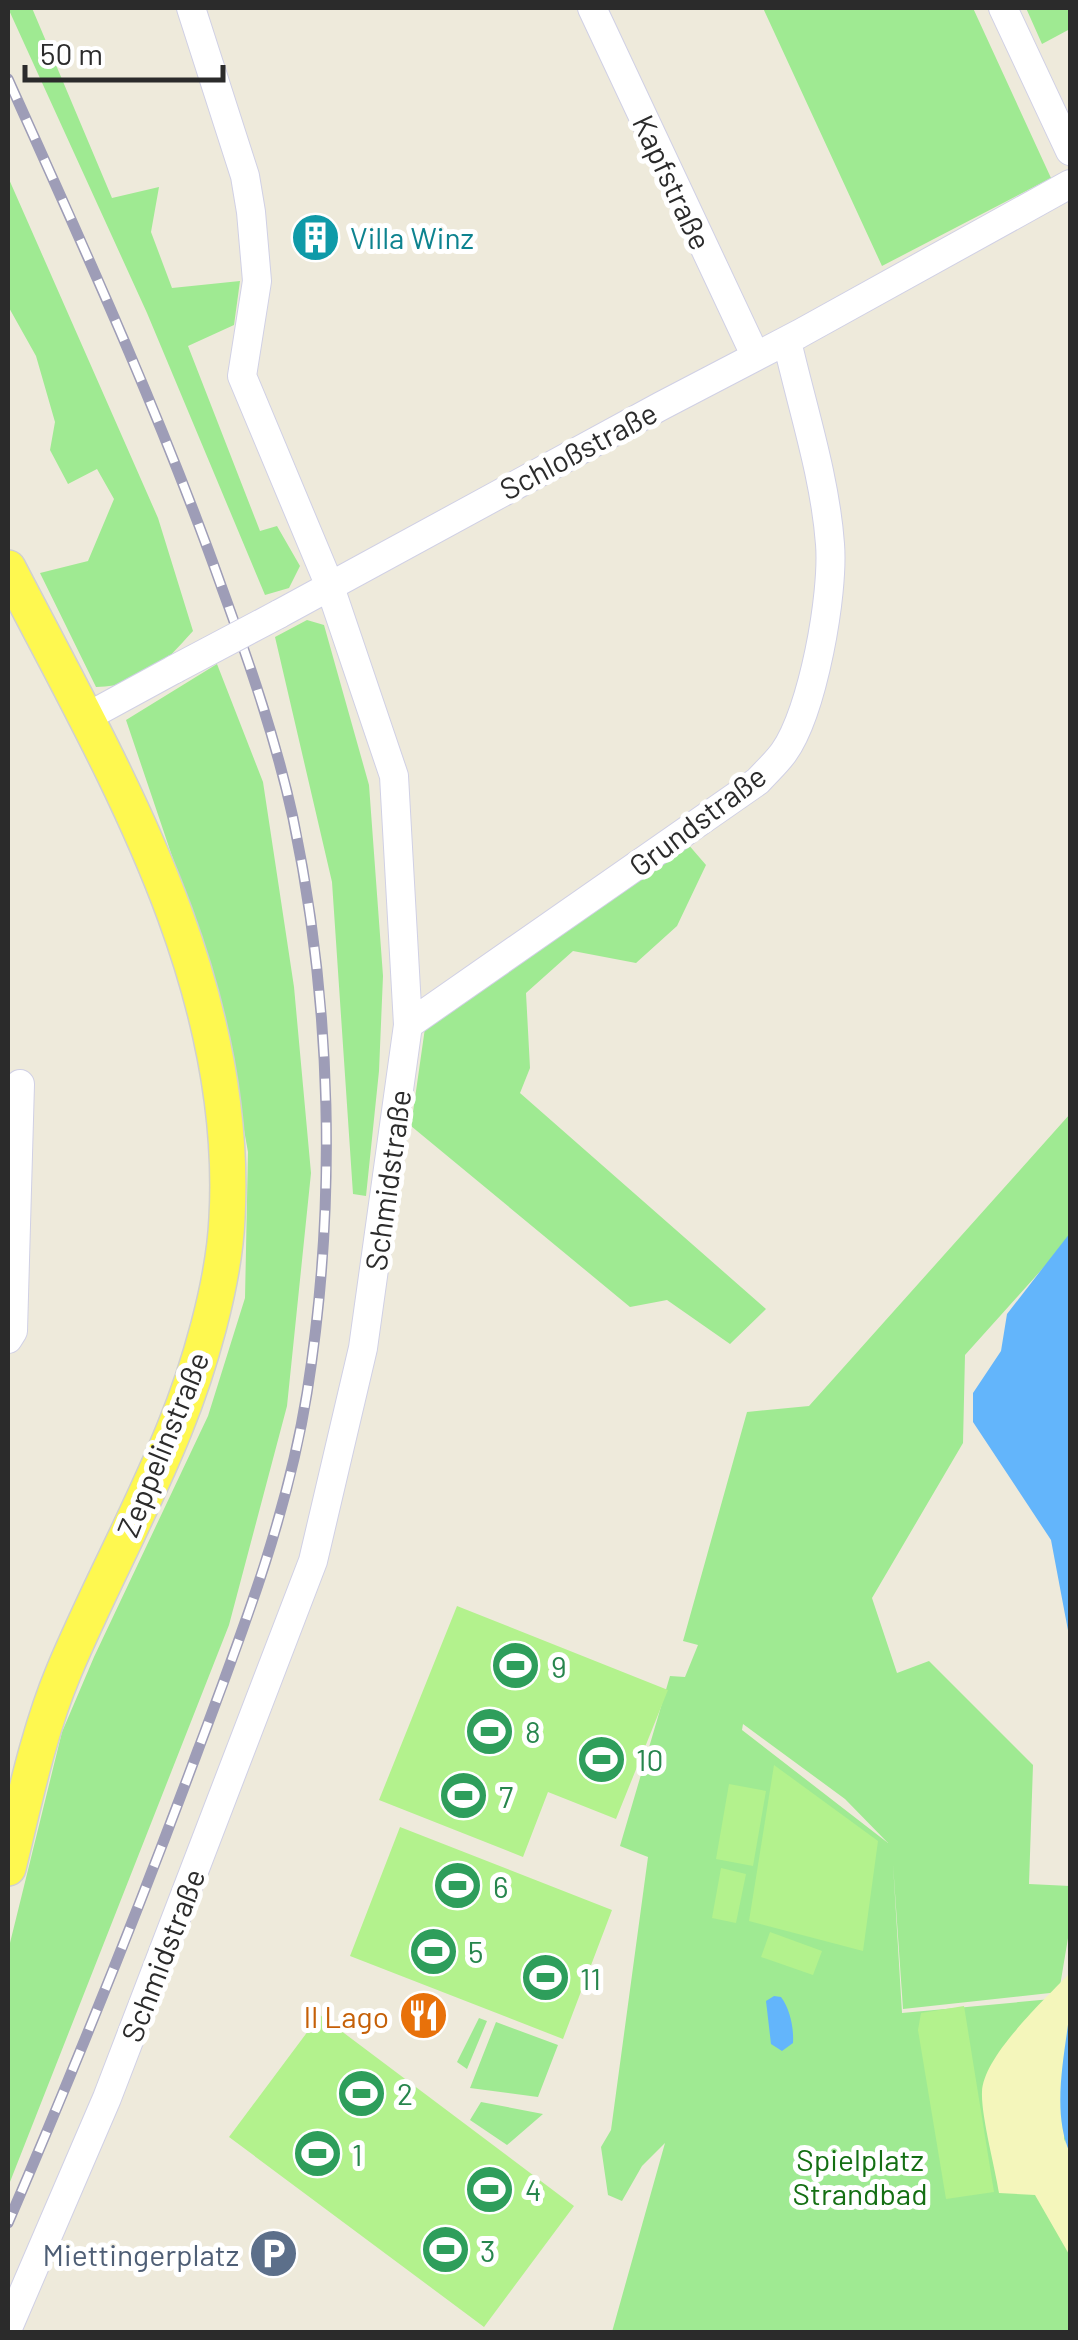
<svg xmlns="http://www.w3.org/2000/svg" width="1078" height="2340" viewBox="0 0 1078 2340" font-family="Barlow,sans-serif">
  <rect width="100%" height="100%" fill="#eeeadb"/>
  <!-- green -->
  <path fill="#9fea92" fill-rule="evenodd" d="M8,8h24l80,190 47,-11 -8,45 21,56 68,-7 -6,44 -46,21 72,185 17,-5 23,40 -11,22 -24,7 -118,-282z
    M763,8h210l78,170 -169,88z
    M1026,8h44v21l-28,15z
    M8,177l150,341 35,113c-33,36 -46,54 -97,56l-56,-114 48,-12 26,-62 -17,-30 -29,15 -18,-34 5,-28 -19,-66 -28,-50z
    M307,620l17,5 45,160 14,191 -4,95 -13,125 -13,-2 -21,-312 -57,-245z
    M217,664l46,118 31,205 17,186 -24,233 -58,219 -221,562v-236l54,-219 32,-75 114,-241 37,-118 3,-146 -27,-151 -95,-281z
    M687,843l19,22 -29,61 -41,37 -63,-12 -47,42 4,75 -10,25 246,216 -36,35 -63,-44 -37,7 -219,-181 14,-98z
    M1070,1114v124l-105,117 -2,88 -91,155 25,75 32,-12 104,104 -4,119 41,2v40l-11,66 -156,17 -10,-145 9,149 160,-15 8,334h-458l53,-189 -23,23 -20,35 -14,-6 -7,-48 10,-17 37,-273 -28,-11 50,-170 15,1 13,-32 -15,-4 64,-229 62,-6zM743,1724l102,75 43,44 -146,-113z
    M479,2018l8,3 -20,48 -10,-7z
    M496,2022l62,23 -20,52 -68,-9z
    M481,2102l62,12 -36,31 -37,-25z"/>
  <!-- sand -->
  <path fill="#f4f6bb" d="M1070,1973l-6,166 6,14v103l-35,-61 -36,-2c-4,-26 -18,-77 -17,-101 1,-36 64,-94 88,-119z"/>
  <!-- pitch -->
  <path fill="#b3f28d" d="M457,1606l211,84 -52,129 -68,-27 -25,65 -144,-57z
    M774,1765l104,76 -15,110 -114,-30z
    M729,1784l37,7 -13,75 -37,-7z
    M400,1827l212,83 -49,129 -213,-83z
    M721,1868l25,6 -10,49 -24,-5z
    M770,1932l52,19 -9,24 -52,-18z
    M964,2006l30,186 -48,7 -28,-169 3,-17z
    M320,2015l254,191 -90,121 -255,-190z"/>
  <!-- water -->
  <path fill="#63b5fb" d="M1070,1233v408l-19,-101 -78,-118v-29l28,-42 6,-37z
    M774,1996l7,1c9,12 13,31 12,46l-11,8 -11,-7 -5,-43z
    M1070,2009v144c-19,-42 -5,-99 0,-144z"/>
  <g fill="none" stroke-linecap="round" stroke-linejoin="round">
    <defs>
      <path id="minor" d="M592,8l163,347
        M1003,8l67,143
        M279,614l382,-208 138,-72 271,-150
        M85,718l90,-49
        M408,1025l350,-244c9,-10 19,-19 26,-29 29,-41 50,-158 46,-208 -5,-68 -28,-137 -43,-203
        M8,1339l5,-8 7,-247
        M8,2328l99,-230 206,-537 50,-213 45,-323 -14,-249 -65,-192 -87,-208 15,-95 -6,-69 -6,-36 -54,-168"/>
      <path id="major" d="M8,568c105,203 232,413 219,650 -3,66 -28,151 -53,212 -33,82 -76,160 -110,241 -26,62 -40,132 -56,197"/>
    </defs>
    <!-- minor casing -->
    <use href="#minor" stroke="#d0d0e5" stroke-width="30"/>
    <!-- major casing -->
    <use href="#major" stroke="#d0d0d0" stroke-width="38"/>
    <!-- minor -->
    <use href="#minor" stroke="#fff" stroke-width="28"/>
    <!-- major -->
    <use href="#major" stroke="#fef850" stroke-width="35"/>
    <defs>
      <path id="rail" d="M8,79c76,169 153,337 215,512 27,74 53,149 70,227 39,188 44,385 14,575 -20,124 -65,240 -109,357 -59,159 -123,317 -190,473"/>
    </defs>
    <!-- rail casing -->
    <use href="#rail" stroke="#9e9db7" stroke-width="11"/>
    <!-- rail -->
    <use href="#rail" stroke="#fff" stroke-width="8" stroke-dasharray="22" stroke-linecap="butt"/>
    <defs>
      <path id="minor-bridge" d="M175,669l104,-55"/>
    </defs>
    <!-- minor-bridge casing -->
    <use href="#minor-bridge" stroke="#d0d0e5" stroke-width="30" stroke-linecap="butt"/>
    <!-- minor-bridge -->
    <use href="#minor-bridge" stroke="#fff" stroke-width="28"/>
  </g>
  <!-- icons -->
  <defs>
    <symbol id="building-disc" viewBox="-11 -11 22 22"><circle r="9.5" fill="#0f9aa8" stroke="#fff"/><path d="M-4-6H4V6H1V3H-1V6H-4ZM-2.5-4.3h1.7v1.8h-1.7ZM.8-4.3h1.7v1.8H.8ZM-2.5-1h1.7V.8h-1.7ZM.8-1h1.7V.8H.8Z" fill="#fff"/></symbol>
    <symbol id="stadium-disc" viewBox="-11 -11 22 22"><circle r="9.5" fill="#2e9e5b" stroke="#fff"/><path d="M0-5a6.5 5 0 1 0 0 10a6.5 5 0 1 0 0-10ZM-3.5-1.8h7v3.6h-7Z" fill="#fff"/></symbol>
    <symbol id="restaurant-disc" viewBox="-11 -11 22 22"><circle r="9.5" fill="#e8710a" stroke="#fff"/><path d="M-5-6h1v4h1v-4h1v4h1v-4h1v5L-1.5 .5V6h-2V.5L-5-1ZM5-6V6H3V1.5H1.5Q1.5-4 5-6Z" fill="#fff"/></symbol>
    <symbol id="parking-disc" viewBox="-11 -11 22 22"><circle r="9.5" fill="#5c6f8a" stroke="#fff"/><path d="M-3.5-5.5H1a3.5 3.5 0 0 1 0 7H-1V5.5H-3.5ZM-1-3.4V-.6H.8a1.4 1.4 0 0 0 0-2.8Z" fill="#fff"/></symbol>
  </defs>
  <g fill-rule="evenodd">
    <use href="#building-disc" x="288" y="210" width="55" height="55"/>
    <use href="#stadium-disc" x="488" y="1638" width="55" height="55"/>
    <use href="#stadium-disc" x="462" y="1704" width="55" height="55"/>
    <use href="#stadium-disc" x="574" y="1732" width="55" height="55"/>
    <use href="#stadium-disc" x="436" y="1768" width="55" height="55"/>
    <use href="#stadium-disc" x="430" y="1858" width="55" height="55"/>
    <use href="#stadium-disc" x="406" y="1924" width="55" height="55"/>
    <use href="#stadium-disc" x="518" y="1950" width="55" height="55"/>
    <use href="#restaurant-disc" x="396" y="1988" width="55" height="55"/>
    <use href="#stadium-disc" x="334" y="2066" width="55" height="55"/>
    <use href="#stadium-disc" x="290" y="2126" width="55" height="55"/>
    <use href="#stadium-disc" x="462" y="2162" width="55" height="55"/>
    <use href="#stadium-disc" x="418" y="2222" width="55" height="55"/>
    <use href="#parking-disc" x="246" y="2226" width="55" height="55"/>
  </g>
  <g text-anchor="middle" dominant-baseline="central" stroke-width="10" stroke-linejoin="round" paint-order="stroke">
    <!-- street labels -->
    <g font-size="30" fill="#2b2b2b" stroke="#fff">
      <text transform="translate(673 182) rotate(65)">Kapfstraße</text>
      <text transform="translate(578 450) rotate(-28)">Schloßstraße</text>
      <text transform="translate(697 820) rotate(-37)">Grundstraße</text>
      <text transform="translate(387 1180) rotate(-82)">Schmidstraße</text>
      <text transform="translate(162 1444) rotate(-68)">Zeppelinstraße</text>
      <text transform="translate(162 1955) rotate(-69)">Schmidstraße</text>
    </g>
    <!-- culture labels -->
    <g font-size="30" fill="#0d838f" stroke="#fff" text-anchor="start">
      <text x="350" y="237">Villa Winz</text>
    </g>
    <!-- leisure labels -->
    <g font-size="30" fill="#27864d" stroke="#fff" text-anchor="start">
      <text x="551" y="1666">9</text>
      <text x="525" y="1731">8</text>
      <text x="636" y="1759">10</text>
      <text x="499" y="1796">7</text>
      <text x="493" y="1886">6</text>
      <text x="468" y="1951">5</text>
      <text x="580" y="1978">11</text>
      <text x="397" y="2093">2</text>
      <text x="352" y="2154">1</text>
      <text x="525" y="2189">4</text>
      <text x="480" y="2250">3</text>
    </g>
    <!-- food labels -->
    <g font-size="30" fill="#c56008" stroke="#fff" text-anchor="end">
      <text x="389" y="2016">Il Lago</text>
    </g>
    <!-- park labels -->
    <g font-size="30" fill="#146f13" stroke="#fff">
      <text x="860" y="2159">Spielplatz<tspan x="860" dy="34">Strandbad</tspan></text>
    </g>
    <!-- service labels -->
    <g font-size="30" fill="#4e5e75" stroke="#fff" text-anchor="end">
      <text x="239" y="2254">Miettingerplatz</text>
    </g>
  </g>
  <!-- border -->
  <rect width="1078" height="2340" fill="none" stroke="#2b2b2b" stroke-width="20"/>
  <!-- scale -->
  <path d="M25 65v15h198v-15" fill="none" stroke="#2b2b2b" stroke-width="5"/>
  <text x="40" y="65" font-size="30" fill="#2b2b2b" stroke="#ffffff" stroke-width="8" paint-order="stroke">50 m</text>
</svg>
